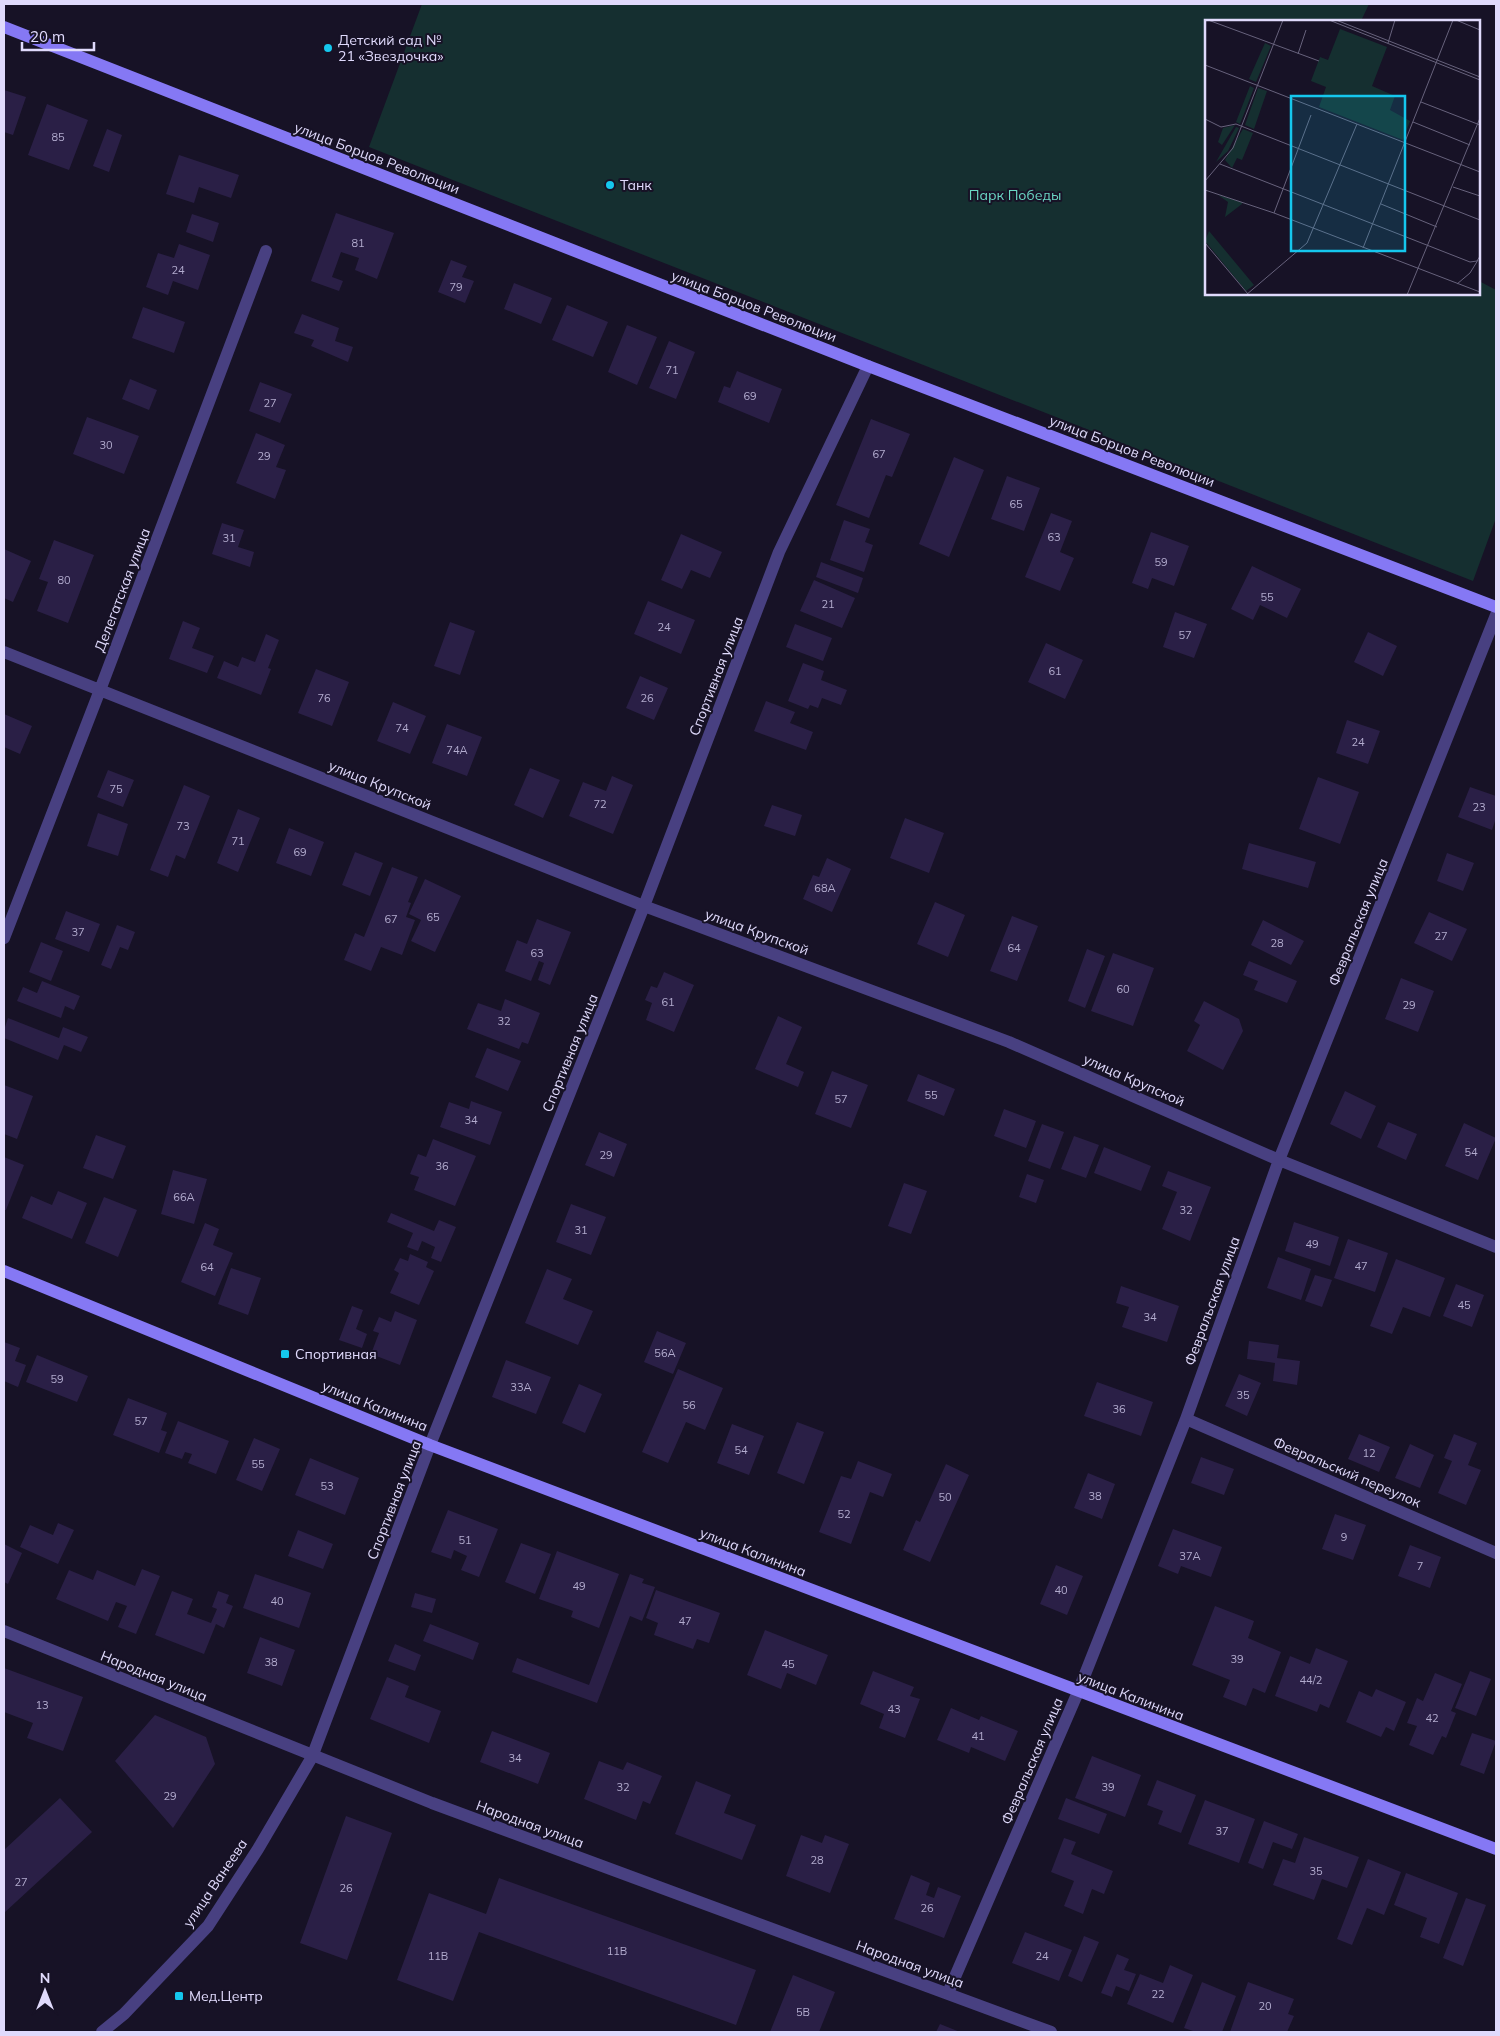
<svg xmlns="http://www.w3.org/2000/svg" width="1500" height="2036" viewBox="0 0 1500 2036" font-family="Mulish,sans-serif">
  <rect width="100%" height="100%" fill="#171226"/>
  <!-- green -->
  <path fill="#152f30" d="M422,4h947l-8,17h-155v273h273v-13l17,9v228l-23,63 -1104,-434z"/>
  <!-- building -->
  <path fill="#2a1f46" d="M4,90l22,7 -13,38 -9,-3z
    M47,104l41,16 -19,50 -41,-15z
    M107,129l15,6 -13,37 -16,-6z
    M179,155l60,20 -8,23 -32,-11 -5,16 -28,-9z
    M336,213l58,20 -17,46 -22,-9 4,-12 -18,-6 -9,25 11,4 -4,10 -28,-10z
    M192,214l27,9 -6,19 -27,-10z
    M179,244l31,11 -12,35 -25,-9 -5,14 -22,-8 12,-34 16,5z
    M451,260l16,6 -5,11 12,4 -9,22 -27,-11z
    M514,283l38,15 -11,26 -37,-15z
    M567,305l41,17 -15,35 -41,-17z
    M143,307l42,15 -11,31 -42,-15z
    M302,314l37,14 -4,13 18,6 -5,15 -37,-16 3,-6 -20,-7z
    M627,325l30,12 -20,48 -29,-13z
    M669,341l26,11 -19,47 -27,-11z
    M737,371l45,18 -13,34 -51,-21 6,-16 6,2z
    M130,379l27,11 -8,20 -27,-11z
    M260,382l32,12 -12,29 -31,-12z
    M87,417l52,19 -15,38 -51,-20z
    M871,419l39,15 -18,43 -6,-2 -17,43 -33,-13z
    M256,433l29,12 -9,22 10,3 -11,29 -39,-16z
    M954,457l30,13 -35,87 -30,-13z
    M1007,476l33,12 -16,43 -33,-12z
    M1051,513l21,8 -12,31 14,6 -14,33 -35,-14z
    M844,520l26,9 -5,13 8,3 -9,27 -34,-12z
    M222,523l22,7 -6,17 16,5 -4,15 -38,-13z
    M1151,532l38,14 -15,40 -22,-8 -4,11 -16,-6z
    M681,534l41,18 -12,26 -19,-8 -9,19 -21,-9z
    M54,540l40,15 -26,68 -31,-12 11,-29 -9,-3z
    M4,549l27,12 -18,41 -9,-4z
    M821,562l42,16 -5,15 -42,-16z
    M1252,566l49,23 -14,29 -27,-13 -7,15 -22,-11z
    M814,580l41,18 -13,30 -42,-17z
    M648,601l47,19 -14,34 -47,-20z
    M1175,612l32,12 -13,34 -31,-11z
    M183,621l17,7 -8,20 22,8 -7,17 -38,-14z
    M450,622l25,9 -15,44 -26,-9z
    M795,624l37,14 -9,23 -37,-14z
    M1368,632l29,14 -14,30 -29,-14z
    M266,634l13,6 -11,28 3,1 -10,26 -44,-17 7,-17 14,6 4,-10 13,5z
    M1046,643l37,17 -18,39 -37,-17z
    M803,663l21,8 -3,9 26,10 -6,15 -19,-7 -4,10 -8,-3 -2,4 -20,-8z
    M316,669l33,13 -17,44 -34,-13z
    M640,676l28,12 -14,32 -28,-12z
    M766,701l29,11 -5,11 23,9 -7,18 -52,-19z
    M393,702l33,14 -16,38 -33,-13z
    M4,714l28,12 -12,28 -16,-7z
    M1347,720l33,11 -12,33 -32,-11z
    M447,724l35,13 -15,39 -35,-13z
    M530,768l30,12 -17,38 -29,-13z
    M108,770l26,10 -11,27 -26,-10z
    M612,776l21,9 -20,49 -44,-18 14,-34 23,9z
    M1318,777l41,15 -19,52 -41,-15z
    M184,785l26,11 -25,63 -9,-4 -8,22 -18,-7z
    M1470,787l26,9v22l-4,12 -34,-13z
    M772,805l30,10 -7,21 -31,-10z
    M238,809l22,9 -22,54 -21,-9z
    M98,813l30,11 -10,32 -31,-10z
    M905,818l39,15 -15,40 -39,-15z
    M289,828l35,14 -13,34 -35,-13z
    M1249,843l67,19 -8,26 -66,-19z
    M355,852l28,11 -13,33 -28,-11z
    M1447,853l27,10 -11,28 -26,-10z
    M827,858l24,11 -19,43 -29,-13 10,-24 6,2z
    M392,867l26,10 -10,25 3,1 -5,14 9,3 -13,35 -21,-8 -10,24 -27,-11 11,-27 9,4z
    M425,879l36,17 -26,56 -24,-11 10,-21 -12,-6z
    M935,902l30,13 -17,42 -31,-13z
    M66,911l34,13 -11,28 -34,-13z
    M1429,912l38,17 -15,32 -38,-18z
    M1012,916l26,10 -21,55 -27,-10z
    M537,919l34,13 -21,53 -12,-5 6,-17 -5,-2 -8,20 -26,-10 12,-31 10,4z
    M1263,920l41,21 -13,24 -40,-20z
    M117,925l18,7 -7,18 -8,-3 -9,22 -10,-4z
    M41,942l22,9 -12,30 -22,-9z
    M1087,949l18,7 -20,52 -17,-7z
    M1113,953l41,15 -21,58 -42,-15z
    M1249,961l48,20 -10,22 -33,-13 4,-9 -15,-6z
    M664,972l30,13 -20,47 -28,-12 6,-17 -7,-3 6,-14 6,2z
    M1401,978l33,13 -16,41 -33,-13z
    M42,981l38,15 -6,14 -9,-4 -4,12 -44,-17 6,-14 14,6z
    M505,999l35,14 -12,31 -6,-2 -3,7 -52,-20 11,-26 23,8z
    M1204,1001l35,18 4,12 -20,39 -36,-19 13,-26 -6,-4z
    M778,1016l24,11 -16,37 18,8 -6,15 -43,-18z
    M8,1018l51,20 4,-11 25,10 -7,15 -17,-7 -6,15 -54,-22v-8z
    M487,1048l34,13 -13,30 -33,-14z
    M832,1071l36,14 -17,43 -36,-14z
    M918,1074l37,15 -11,27 -37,-15z
    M4,1085l29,11 -16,43 -13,-5z
    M1345,1091l31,15 -15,33 -31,-15z
    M471,1101l31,11 -12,33 -50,-18 9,-25 20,7z
    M1004,1109l32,12 -10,27 -32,-12z
    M1388,1122l29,12 -11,26 -29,-13z
    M1464,1123l32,15 -18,42 -33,-14z
    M1042,1124l22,8 -14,37 -22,-8z
    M599,1132l28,12 -13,33 -29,-12z
    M96,1135l30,11 -13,33 -30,-11z
    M1074,1136l25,9 -13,33 -25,-9z
    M433,1139l43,17 -21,50 -41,-16 5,-13 -9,-3 8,-20 8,3z
    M1104,1147l47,19 -10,25 -47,-18z
    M4,1157l20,8 -18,45h-2z
    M173,1170l34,9 -13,45 -33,-10z
    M1168,1171l43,16 -21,54 -28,-12 15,-37 -15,-6z
    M1027,1174l17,6 -8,23 -17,-6z
    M904,1183l23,8 -16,43 -23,-8z
    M58,1191l29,12 -15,36 -50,-21 9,-22 21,9z
    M104,1197l33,13 -19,47 -33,-14z
    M571,1204l35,13 -15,38 -35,-13z
    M391,1213l43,18 5,-11 17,7 -15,35 -10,-4 4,-11 -13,-6 -4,10 -11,-4 6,-14 -26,-11z
    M1294,1222l45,15 -9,29 -45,-15z
    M205,1223l14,6 -6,16 20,8 -18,43 -34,-14z
    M1348,1239l40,14 -13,39 -41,-14z
    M410,1254l18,8 -2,5 8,4 -15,34 -29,-12 9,-20 -5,-3 6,-12 8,3z
    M1278,1257l33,12 -10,31 -34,-12z
    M1396,1259l49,19 -15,39 -27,-10 -11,27 -22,-8z
    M231,1268l30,10 -13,37 -30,-11z
    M547,1269l25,10 -9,20 30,12 -15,34 -53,-22z
    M1315,1275l17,5 -10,27 -17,-6z
    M1456,1284l28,11 -12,32 -29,-11z
    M1121,1286l58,20 -12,36 -45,-15 7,-20 -13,-4z
    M352,1306l11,4 -7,19 11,5 -5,14 -23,-8z
    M395,1311l22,9 -17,45 -29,-11 8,-21 -6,-2 6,-14 12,5z
    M657,1331l29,12 -13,31 -29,-12z
    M1249,1341l30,4 -2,13 23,3 -3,24 -24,-4 2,-18 -28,-4z
    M4,1342l16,6 -5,13 11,4 -8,22 -14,-6z
    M37,1355l51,21 -11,26 -51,-20z
    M506,1360l45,17 -15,37 -44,-17z
    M678,1369l45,19 -18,42 -19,-8 -18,41 -26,-11z
    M1239,1374l22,9 -14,33 -22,-10z
    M1097,1382l56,20 -12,34 -57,-20z
    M579,1384l23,10 -17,39 -23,-10z
    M128,1398l39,15 -6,17 6,2 -8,21 -46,-18z
    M178,1421l51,20 -13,33 -28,-11 4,-9 -7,-2 -3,7 -17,-6z
    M797,1422l27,10 -20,52 -27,-11z
    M732,1424l32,12 -15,39 -32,-12z
    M1359,1434l31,13 -11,25 -31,-13z
    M1454,1434l23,9 -9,22 13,5 -15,35 -28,-12 14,-32 -8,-3z
    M254,1438l26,11 -18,42 -26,-11z
    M1410,1444l24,11 -14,33 -25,-10z
    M1201,1457l33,12 -10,26 -33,-12z
    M310,1458l49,20 -14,37 -50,-20z
    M858,1461l34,13 -9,23 -13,-5 -19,52 -32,-12 22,-56 10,3z
    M946,1464l23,11 -39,87 -27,-12 13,-30 4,2z
    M1088,1473l27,11 -13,35 -28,-11z
    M448,1510l50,19 -19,48 -18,-7 6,-14 -13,-6 -3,9 -20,-7z
    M1335,1514l31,11 -13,35 -31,-11z
    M58,1523l16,7 -16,34 -38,-17 10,-22 23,10z
    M1173,1529l49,18 -11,30 -30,-11 -3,8 -20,-8z
    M298,1530l35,14 -10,25 -35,-13z
    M521,1543l30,11 -16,40 -30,-12z
    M4,1544l18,9 -14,31 -4,-2z
    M1410,1545l31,12 -11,31 -32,-12z
    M557,1551l62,23 -20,54 -28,-11 2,-6 -34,-12z
    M1056,1565l27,11 -16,39 -27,-11z
    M142,1569l18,7 -24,58 -18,-7 9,-21 -11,-4 -8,19 -52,-22 13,-29 24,10 4,-10 38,16z
    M255,1574l56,19 -12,35 -56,-20z
    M630,1574l14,5 -2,4 13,4 -13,34 -12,-5 -33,87 -85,-31 5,-14 72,27z
    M656,1590l64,23 -11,30 -12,-4 -4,10 -39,-14 4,-12 -12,-5z
    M172,1591l21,8 -6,15 24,9 6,-14 -5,-2 6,-16 11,4 -3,8 7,3 -9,22 -8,-4 -12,30 -49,-19z
    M415,1593l21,6 -4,14 -21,-6z
    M1215,1606l39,15 -6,17 33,14 -16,41 -12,-5 -7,18 -23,-9 7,-17 -38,-15z
    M430,1624l49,19 -6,17 -50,-19z
    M765,1630l63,25 -12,30 -29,-12 -6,16 -34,-14z
    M260,1637l35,13 -13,36 -35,-13z
    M395,1644l26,11 -6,16 -27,-10z
    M1316,1648l32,13 -19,47 -9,-4 -3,8 -42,-16 15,-40 20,8z
    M4,1668l79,29 -20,54 -36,-13 6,-15 -29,-11z
    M873,1671l41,16 -4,9 10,3 -15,39 -26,-10 5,-14 -24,-10z
    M1470,1671l21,8 -15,37 -21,-8z
    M1435,1673l27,11 -11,27 5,2 -10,25 -4,-2 -9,19 -24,-10 8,-19 -10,-3 10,-25 6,3z
    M387,1677l22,9 -4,11 36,14 -12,32 -59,-24z
    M1376,1689l30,13 -12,29 -8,-4 -5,10 -35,-15 13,-31 13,6z
    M951,1708l28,12 2,-4 37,15 -13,30 -34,-14 -2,6 -32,-13z
    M155,1715l51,22 9,27 -42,64 -58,-67z
    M492,1731l58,22 -12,31 -58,-22z
    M1472,1733l24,8 -12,33 -24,-9z
    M1092,1756l49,19 -16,42 -50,-19z
    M599,1761l24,9 4,-8 35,14 -12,28 -7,-3 -7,19 -52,-21z
    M1157,1780l39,15 -15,38 -23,-9 5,-13 -16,-6z
    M696,1781l35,14 -7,18 32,12 -14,35 -67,-26z
    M60,1798l32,34 -88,81v-63z
    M1066,1798l41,16 -8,20 -41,-15z
    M1205,1800l50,19 -16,44 -51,-19z
    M346,1816l46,17 -45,127 -47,-17z
    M1264,1821l34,13 -6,15 -19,-7 -10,27 -15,-6z
    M801,1835l21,8 3,-8 24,9 -19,49 -44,-17z
    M1304,1837l55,20 -12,31 -25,-9 -8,21 -41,-15 10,-26 12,4z
    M1064,1838l12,4 -5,12 42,17 -9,23 -12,-5 -9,25 -19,-8 10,-25 -23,-9z
    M1368,1859l33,13 -17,43 -17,-7 -15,37 -15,-6z
    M1406,1873l52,20 -19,51 -19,-7 7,-19 -33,-13z
    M911,1875l19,8 -4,12 8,3 4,-11 23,9 -17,42 -50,-19z
    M499,1878l257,92 -20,55 -257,-93 -26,69 -56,-21 32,-87 57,21z
    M1466,1898l20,7 -23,61 -20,-8z
    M1025,1932l47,18 -13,31 -47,-18z
    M1084,1936l15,6 -17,40 -14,-6z
    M1117,1954l12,5 -5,11 12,4 -7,17 -13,-5 -4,11 -11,-4z
    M1170,1965l23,10 -20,48 -46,-19 13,-30 23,9z
    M793,1975l42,17 -16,40h-49z
    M1202,1982l34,14 -14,36h-26l-12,-4z
    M1248,1982l46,17 -6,15 6,2 -7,16h-57z
    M940,2024l20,8h-24z"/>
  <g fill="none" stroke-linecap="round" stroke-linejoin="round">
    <!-- street -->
    <path stroke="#484081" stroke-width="12" d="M4,652l640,254 365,136 270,118 217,87
      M4,938l96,-248 166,-439
      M1186,1419l310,134
      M4,1631l428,172 619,229
      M948,1993l130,-301 108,-273 93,-259 217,-545
      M102,2032l22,-18 84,-88 50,-77 54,-92 118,-312 214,-539 135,-354 89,-186"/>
    <!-- secondary -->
    <path stroke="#8578f4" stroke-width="12" d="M4,27l864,339 628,241
      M4,1271l426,174 1066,404"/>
  </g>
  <!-- markers -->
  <g fill="#15c7ed" stroke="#171226" stroke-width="2">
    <circle cx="328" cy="48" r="5"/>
    <circle cx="610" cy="185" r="5"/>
    <rect x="280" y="1349" width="10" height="10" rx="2.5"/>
    <rect x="174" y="1991" width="10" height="10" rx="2.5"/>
  </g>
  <g text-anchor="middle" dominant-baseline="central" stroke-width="4" stroke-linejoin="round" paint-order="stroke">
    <!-- number labels -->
    <g font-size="11" fill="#b2abce">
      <text x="58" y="137">85</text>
      <text x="358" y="243">81</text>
      <text x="178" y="270">24</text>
      <text x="456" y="287">79</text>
      <text x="672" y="370">71</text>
      <text x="750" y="396">69</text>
      <text x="270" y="403">27</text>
      <text x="106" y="445">30</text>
      <text x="879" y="454">67</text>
      <text x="264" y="456">29</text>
      <text x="1016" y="504">65</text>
      <text x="1054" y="537">63</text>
      <text x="229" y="538">31</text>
      <text x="1161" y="562">59</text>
      <text x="64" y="580">80</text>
      <text x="1267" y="597">55</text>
      <text x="828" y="604">21</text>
      <text x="664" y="627">24</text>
      <text x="1185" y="635">57</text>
      <text x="1055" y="671">61</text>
      <text x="324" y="698">76</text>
      <text x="647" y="698">26</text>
      <text x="402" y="728">74</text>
      <text x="1358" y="742">24</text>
      <text x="457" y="750">74А</text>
      <text x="116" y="789">75</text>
      <text x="600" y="804">72</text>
      <text x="1479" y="807">23</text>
      <text x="183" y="826">73</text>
      <text x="238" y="841">71</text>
      <text x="300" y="852">69</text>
      <text x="825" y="888">68А</text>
      <text x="433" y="917">65</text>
      <text x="391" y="919">67</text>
      <text x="78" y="932">37</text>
      <text x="1441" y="936">27</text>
      <text x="1277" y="943">28</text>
      <text x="1014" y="948">64</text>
      <text x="537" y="953">63</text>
      <text x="1123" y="989">60</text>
      <text x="668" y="1002">61</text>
      <text x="1409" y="1005">29</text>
      <text x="504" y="1021">32</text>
      <text x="931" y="1095">55</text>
      <text x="841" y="1099">57</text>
      <text x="471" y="1120">34</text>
      <text x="1471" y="1152">54</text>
      <text x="606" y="1155">29</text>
      <text x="442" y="1166">36</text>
      <text x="184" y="1197">66А</text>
      <text x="1186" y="1210">32</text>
      <text x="581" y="1230">31</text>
      <text x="1312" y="1244">49</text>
      <text x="1361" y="1266">47</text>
      <text x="207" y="1267">64</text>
      <text x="1464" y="1305">45</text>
      <text x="1150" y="1317">34</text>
      <text x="665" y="1353">56А</text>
      <text x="57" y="1379">59</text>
      <text x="521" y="1387">33А</text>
      <text x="1243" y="1395">35</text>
      <text x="689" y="1405">56</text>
      <text x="1119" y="1409">36</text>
      <text x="141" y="1421">57</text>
      <text x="741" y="1450">54</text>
      <text x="1369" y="1453">12</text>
      <text x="258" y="1464">55</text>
      <text x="327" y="1486">53</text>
      <text x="1095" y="1496">38</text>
      <text x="945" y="1497">50</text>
      <text x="844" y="1514">52</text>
      <text x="1344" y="1537">9</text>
      <text x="465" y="1540">51</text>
      <text x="1190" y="1556">37А</text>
      <text x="1420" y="1566">7</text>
      <text x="579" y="1586">49</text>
      <text x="1061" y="1590">40</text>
      <text x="277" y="1601">40</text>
      <text x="685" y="1621">47</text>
      <text x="1237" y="1659">39</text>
      <text x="271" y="1662">38</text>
      <text x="788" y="1664">45</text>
      <text x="1311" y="1680">44/2</text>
      <text x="42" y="1705">13</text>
      <text x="894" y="1709">43</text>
      <text x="1432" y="1718">42</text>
      <text x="978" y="1736">41</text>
      <text x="515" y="1758">34</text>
      <text x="623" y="1787">32</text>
      <text x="1108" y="1787">39</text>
      <text x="170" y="1796">29</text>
      <text x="1222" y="1831">37</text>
      <text x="817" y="1860">28</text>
      <text x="1316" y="1871">35</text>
      <text x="21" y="1882">27</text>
      <text x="346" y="1888">26</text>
      <text x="927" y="1908">26</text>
      <text x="617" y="1951">11В</text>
      <text x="438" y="1956">11В</text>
      <text x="1042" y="1956">24</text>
      <text x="1158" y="1994">22</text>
      <text x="1265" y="2006">20</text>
      <text x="803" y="2012">5В</text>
    </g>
    <!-- poi labels -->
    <g font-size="14" fill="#e0dafc" stroke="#171226" text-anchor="start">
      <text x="338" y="40">Детский сад №<tspan x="338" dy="16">21 «Звездочка»</tspan></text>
      <text x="620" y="185">Танк</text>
      <text x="295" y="1354">Спортивная</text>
      <text x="189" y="1996">Мед.Центр</text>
    </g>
    <!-- street labels -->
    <g font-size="14" fill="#e0dafc" stroke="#171226">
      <text transform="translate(377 158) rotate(21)">улица Борцов Революции</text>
      <text transform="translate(754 306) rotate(21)">улица Борцов Революции</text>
      <text transform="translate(1132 451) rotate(21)">улица Борцов Революции</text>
      <text transform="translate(122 590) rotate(-69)">Делегатская улица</text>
      <text transform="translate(716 676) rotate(-69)">Спортивная улица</text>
      <text transform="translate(380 785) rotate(22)">улица Крупской</text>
      <text transform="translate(1358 922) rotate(-68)">Февральская улица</text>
      <text transform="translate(757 932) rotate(20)">улица Крупской</text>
      <text transform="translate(570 1053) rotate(-68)">Спортивная улица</text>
      <text transform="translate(1134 1080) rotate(24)">улица Крупской</text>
      <text transform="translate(1212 1301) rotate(-70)">Февральская улица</text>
      <text transform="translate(375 1406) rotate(22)">улица Калинина</text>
      <text transform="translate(1347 1472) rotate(23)">Февральский переулок</text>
      <text transform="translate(394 1500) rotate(-69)">Спортивная улица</text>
      <text transform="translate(753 1552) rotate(21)">улица Калинина</text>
      <text transform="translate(154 1676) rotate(22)">Народная улица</text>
      <text transform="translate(1131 1696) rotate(21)">улица Калинина</text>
      <text transform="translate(1032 1761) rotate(-67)">Февральская улица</text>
      <text transform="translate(530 1824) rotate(20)">Народная улица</text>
      <text transform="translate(215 1883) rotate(-56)">улица Ванеева</text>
      <text transform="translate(910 1964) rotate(20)">Народная улица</text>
    </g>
    <!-- park labels -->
    <g font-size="14" fill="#6bd7c4" stroke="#171226">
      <text x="1015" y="195">Парк Победы</text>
    </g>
  </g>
  <!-- overview -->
  <g transform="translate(1205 20)">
    <rect width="275" height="275" fill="#171226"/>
    <path d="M135,9l47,18 -15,39 23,10 -5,14 20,11 -7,19 -84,-33 7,-20 -15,-6 9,-24 8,3zM60,23l6,3 -15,36 -7,-3zM45,66l4,2 -14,36 -4,-2zM53,68l9,3 -13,38 -9,-4zM30,105l-13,20 -4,-3 5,-14zM31,107l3,1 -11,23 -12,11zM38,109l10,4 -11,27 -5,-2 -5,10 -7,-8zM13,175l24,7v2l-17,13 3,-15zM4,211l45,54 -8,6 -41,-50z" fill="#152f30"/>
    <path fill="none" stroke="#67627c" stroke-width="1" d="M3,0l111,41M124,0l151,60M131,0l144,57M251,0l24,10M183,23l7,-23M93,34l8,-24M0,45l275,107M216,82l59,23M0,99l16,8 15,-3 244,96M208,102l57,23M15,144l250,98 7,-1 3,-5M0,161l28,-33 50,-128M248,167l27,9M0,170l69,23 206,79M176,184l56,23M69,193l37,-98M0,223l43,51M158,228l90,-228M252,264l13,-11 8,-13M41,275l61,-52 50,-119M202,275l73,-177"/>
    <path fill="#15c7ed" fill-opacity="0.15" stroke="#15c7ed" stroke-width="2.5" d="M86,76h114v155h-114z"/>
    <rect width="275" height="275" fill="none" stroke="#e0dafc" stroke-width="2.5"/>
  </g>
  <!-- border -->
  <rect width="1500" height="2036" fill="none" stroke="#e0dafc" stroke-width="10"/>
  <!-- north arrow -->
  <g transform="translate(45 1991)" stroke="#171226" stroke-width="4" paint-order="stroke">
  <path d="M0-4L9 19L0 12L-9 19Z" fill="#e0dafc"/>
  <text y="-8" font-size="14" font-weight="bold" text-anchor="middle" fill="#e0dafc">N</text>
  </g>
  <!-- scale -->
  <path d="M22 42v8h72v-8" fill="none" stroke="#e0dafc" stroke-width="2.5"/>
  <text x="30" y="42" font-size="15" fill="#e0dafc" stroke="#171226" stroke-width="4" paint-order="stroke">20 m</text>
</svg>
